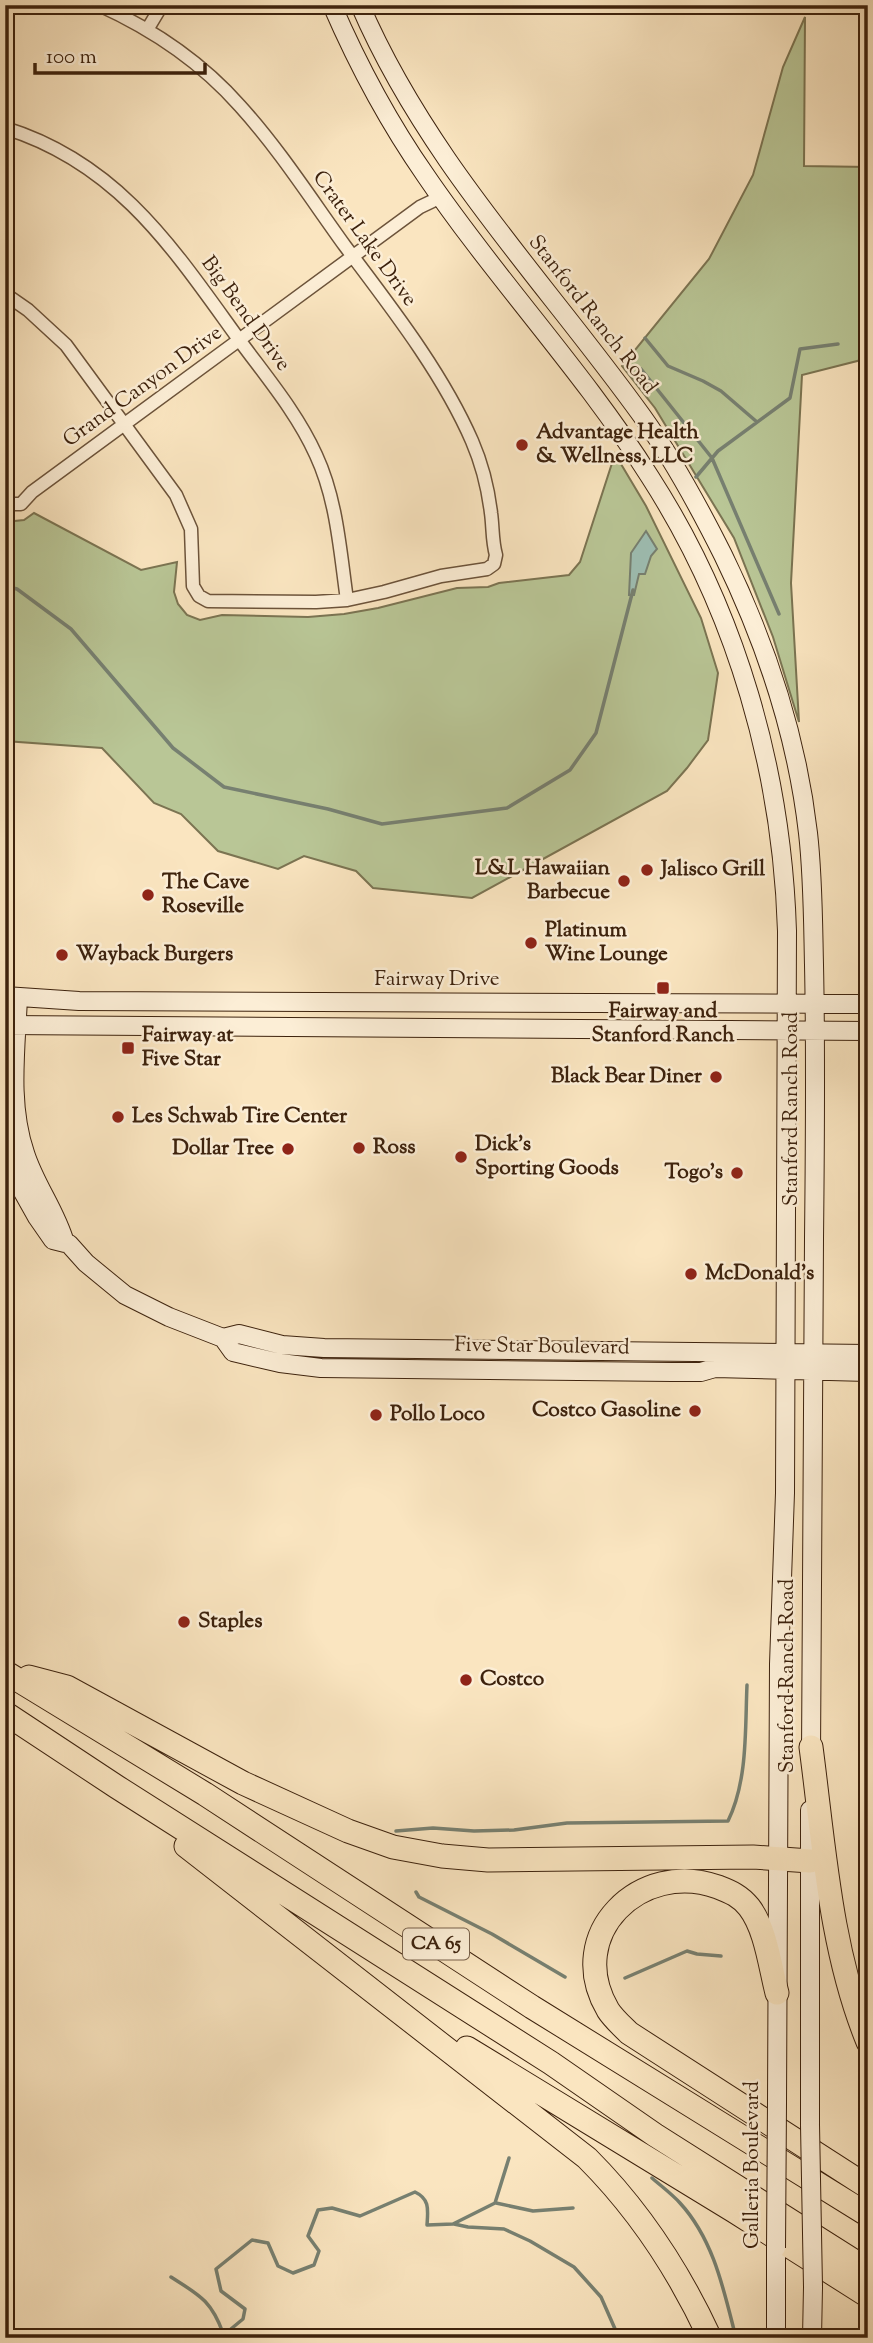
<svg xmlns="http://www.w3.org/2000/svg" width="873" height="2343" viewBox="0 0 873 2343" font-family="'Sorts Mill Goudy',serif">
  <rect width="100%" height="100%" fill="#fae5c0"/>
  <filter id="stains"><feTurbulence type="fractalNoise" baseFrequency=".00286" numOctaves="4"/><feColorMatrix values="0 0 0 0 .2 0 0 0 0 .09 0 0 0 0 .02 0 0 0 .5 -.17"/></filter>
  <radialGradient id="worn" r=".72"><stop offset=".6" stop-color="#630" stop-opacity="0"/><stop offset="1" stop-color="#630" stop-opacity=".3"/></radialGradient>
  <!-- green -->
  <path fill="#b9c696" stroke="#7b7452" stroke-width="2" d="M805,17l-1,149 64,1v184l-7,9 -59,15 -11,208 8,139 -26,-85 -39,-99 -79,-130 -33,-42 87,-107 44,-84 30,-108z
    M615,454l31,52 55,112 17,55 -10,67 -21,28 -20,23 -195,107 -99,-10 -17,-17 -52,-15 -26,13 -60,-18 -37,-37 -27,-11 -52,-55 -97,-7v-219l19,-2 10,-7 107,57 36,-8 -3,30 4,12 9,11 13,5 22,-5 86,2 36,-3 34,-6 79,-20 31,-1 11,-4 70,-8 11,-13z"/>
  <!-- water -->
  <path fill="#9ebfb4" stroke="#778071" stroke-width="2" d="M646,531l11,18 -6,7 -6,18h-6l-5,21h-5l2,-42z"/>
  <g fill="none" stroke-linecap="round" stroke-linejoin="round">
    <!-- stream -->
    <path stroke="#778071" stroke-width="3.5" d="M645,338l23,28 35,15 18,10 36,31
      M641,369l71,89 67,156
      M696,477l22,-26 72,-53 10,-49 38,-5
      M5,586l12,3 54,40 102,119 51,39 104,22 54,15 125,-16 63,-38 26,-37 37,-143
      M396,1831l37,-3 41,3 40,-1 53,-7 161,-2c20,-41 17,-92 19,-136
      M416,1892l3,5 73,37 73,43
      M625,1978l62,-27 10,3 24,2
      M652,2178c9,8 20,16 28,25 34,37 44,88 56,135
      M496,2203l37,8 40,-3
      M454,2224l14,3 36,2 26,12 44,26 27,30 18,41
      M171,2277c28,18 40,23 52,56
      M220,2338l23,-19 2,-10 -24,-18 -5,-22 36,-29 16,3 10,23 15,7 21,-8 5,-14 -11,-15 10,-26 14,-2 28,8 55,-24c15,7 13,18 12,33l26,-1 42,-21 14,-45"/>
    <defs>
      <path id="street" d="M147,30l15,-25
        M868,46l-2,40 2,6
        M5,128c116,36 171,125 238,217 26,35 55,70 73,110 21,45 24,96 31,145
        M5,294l23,16 38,35 110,150 15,34 2,57 6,10 9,5 108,1 31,-2 37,-8 57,-16 46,-7 7,-5 2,-9c-4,-14 -3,-28 -5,-42 -3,-25 -9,-49 -19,-72 -30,-69 -82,-135 -127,-195 -34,-47 -66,-97 -105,-140 -38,-43 -88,-77 -141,-101
        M5,501l7,3h9l11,-12 388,-285 21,-10"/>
      <path id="secondary" d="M332,5c26,60 57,118 94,171 70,103 157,195 224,301 87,135 132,294 137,454l-2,562 -6,171 -2,439
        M360,5c67,156 185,276 282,411 31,43 57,91 81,139 42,86 74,182 85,278 5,43 5,88 6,132 2,91 1,182 0,274 -1,172 -2,345 -3,518
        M5,996l74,5 789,3
        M18,997c-2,52 -10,106 7,156 10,32 31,58 40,90
        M5,1025l863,6
        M5,1139l5,19 13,34 14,25 16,23 16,4 17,19 39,32 44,22 54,21 16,-4 43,11 42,3 544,6
        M223,1338l10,14 47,11 41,5 351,4h29l14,-4 153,4
        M810,2125v-315
        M776,2248v90
        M812,2338l1,-51"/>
      <path id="highway" d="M5,1672l200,122 327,213 336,208
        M29,1677l38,10 176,96 105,48 45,16 49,9 46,4 265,-3 57,4
        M5,1713l112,74 434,276 104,72 213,135
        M811,1747c13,98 19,202 57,295
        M186,1846l401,312c52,52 92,113 123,180
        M777,1993c-7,-27 -11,-64 -28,-86 -9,-11 -18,-15 -31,-20 -77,-28 -155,47 -110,123 5,8 14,16 21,23l239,154
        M467,2048l267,163 134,85"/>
    </defs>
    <!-- street casing -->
    <use href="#street" stroke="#6c533a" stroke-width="15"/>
    <!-- secondary casing -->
    <use href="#secondary" stroke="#3d220d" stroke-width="20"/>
    <!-- highway casing -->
    <use href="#highway" stroke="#3d220d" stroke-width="25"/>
    <!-- street -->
    <use href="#street" stroke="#fceed6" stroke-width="12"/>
    <!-- secondary -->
    <use href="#secondary" stroke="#fceed6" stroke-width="18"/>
    <!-- highway -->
    <use href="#highway" stroke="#fae5c0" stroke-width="23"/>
    <defs>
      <path id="secondary-bridge" d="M810,2125l3,162
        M776,2248l1,-145"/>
    </defs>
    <!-- secondary-bridge casing -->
    <use href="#secondary-bridge" stroke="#3d220d" stroke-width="20" stroke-linecap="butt"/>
    <!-- secondary-bridge -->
    <use href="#secondary-bridge" stroke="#fceed6" stroke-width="18"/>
  </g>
  <!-- markers -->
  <g fill="#8f2418" stroke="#fceed6" stroke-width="2.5">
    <circle cx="522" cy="445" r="7"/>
    <circle cx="647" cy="870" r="7"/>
    <circle cx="624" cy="881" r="7"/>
    <circle cx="148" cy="895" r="7"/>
    <circle cx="531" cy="943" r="7"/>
    <circle cx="62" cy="955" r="7"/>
    <rect x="656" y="981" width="14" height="14" rx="3.5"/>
    <rect x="121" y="1041" width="14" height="14" rx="3.5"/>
    <circle cx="716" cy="1077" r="7"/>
    <circle cx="118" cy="1117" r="7"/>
    <circle cx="359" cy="1148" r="7"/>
    <circle cx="288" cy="1149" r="7"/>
    <circle cx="461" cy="1157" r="7"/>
    <circle cx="737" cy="1173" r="7"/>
    <circle cx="691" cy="1274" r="7"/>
    <circle cx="695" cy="1411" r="7"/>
    <circle cx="376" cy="1415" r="7"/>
    <circle cx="184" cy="1622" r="7"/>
    <circle cx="466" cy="1680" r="7"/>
  </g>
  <g text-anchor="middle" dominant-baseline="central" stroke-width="5" stroke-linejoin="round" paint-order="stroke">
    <!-- shield labels -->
    <rect fill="#fceed6" stroke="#765f49" stroke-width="2" x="403" y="1928.5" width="66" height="31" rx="5"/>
    <g font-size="19" font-weight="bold" fill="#3d220d">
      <text x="436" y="1944">CA 65</text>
    </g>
    <!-- street labels -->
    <g font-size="21" fill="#3d220d" stroke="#fceed6">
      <text transform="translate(364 239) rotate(54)">Crater Lake Drive</text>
      <text transform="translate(245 314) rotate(54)">Big Bend Drive</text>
      <text transform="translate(592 315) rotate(52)">Stanford Ranch Road</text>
      <text transform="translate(143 387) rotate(-36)">Grand Canyon Drive</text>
      <text x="437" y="980">Fairway Drive</text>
      <text transform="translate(792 1109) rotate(-90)">Stanford Ranch Road</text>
      <text transform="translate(542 1347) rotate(1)">Five Star Boulevard</text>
      <text transform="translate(788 1676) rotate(-90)">Stanford Ranch Road</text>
      <text transform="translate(753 2165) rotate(-90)">Galleria Boulevard</text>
    </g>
    <!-- poi labels -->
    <g font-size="21" font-weight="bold" fill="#3d220d" stroke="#fceed6" text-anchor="start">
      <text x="536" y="433">Advantage Health<tspan x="536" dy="24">&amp; Wellness, LLC</tspan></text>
      <text x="610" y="869" text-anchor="end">L&amp;L Hawaiian<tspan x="610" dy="24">Barbecue</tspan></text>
      <text x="661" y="870">Jalisco Grill</text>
      <text x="162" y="883">The Cave<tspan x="162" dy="24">Roseville</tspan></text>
      <text x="545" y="931">Platinum<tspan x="545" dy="24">Wine Lounge</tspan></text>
      <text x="76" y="955">Wayback Burgers</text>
      <text x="663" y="1012" text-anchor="middle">Fairway and<tspan x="663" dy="24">Stanford Ranch</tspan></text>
      <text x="142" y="1036">Fairway at<tspan x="142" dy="24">Five Star</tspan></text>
      <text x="702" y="1077" text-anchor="end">Black Bear Diner</text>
      <text x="132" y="1117">Les Schwab Tire Center</text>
      <text x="475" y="1145">Dick's<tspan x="475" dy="24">Sporting Goods</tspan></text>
      <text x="373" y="1148">Ross</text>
      <text x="274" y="1149" text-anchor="end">Dollar Tree</text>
      <text x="723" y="1173" text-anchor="end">Togo's</text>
      <text x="705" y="1274">McDonald's</text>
      <text x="681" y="1411" text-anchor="end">Costco Gasoline</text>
      <text x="390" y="1415">Pollo Loco</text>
      <text x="198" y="1622">Staples</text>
      <text x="480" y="1680">Costco</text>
    </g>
  </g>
  <!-- margin -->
  <rect width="873" height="2343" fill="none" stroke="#fae5c0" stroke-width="28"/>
  <rect x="7" y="7" width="859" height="2329" fill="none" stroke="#3d220d" stroke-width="3.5"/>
  <rect x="14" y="14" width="845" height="2315" fill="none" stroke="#3d220d" stroke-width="2"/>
  <!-- scale -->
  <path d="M35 63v10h170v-10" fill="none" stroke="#3d220d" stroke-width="3.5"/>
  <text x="46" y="63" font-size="21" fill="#3d220d" stroke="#fceed6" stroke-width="5" paint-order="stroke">100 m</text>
  <rect width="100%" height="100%" filter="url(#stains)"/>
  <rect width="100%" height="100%" fill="url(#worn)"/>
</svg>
